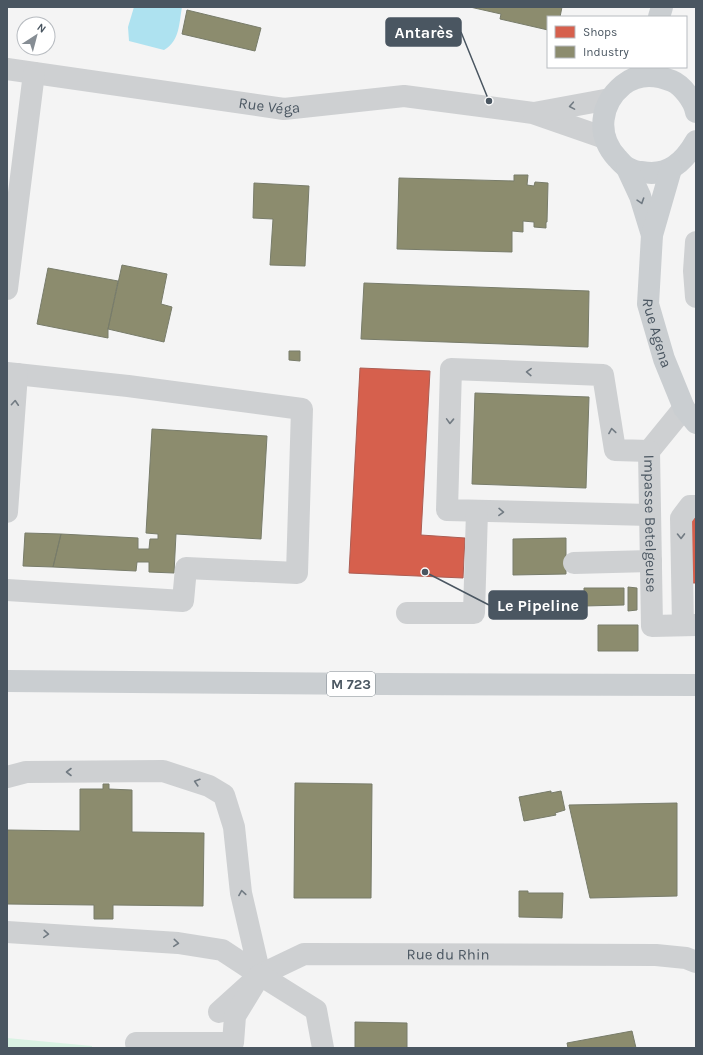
<svg xmlns="http://www.w3.org/2000/svg" width="703" height="1055" viewBox="0 0 703 1055" font-family="Karla,sans-serif">
  <rect width="100%" height="100%" fill="#f4f4f4"/>
  <!-- green -->
  <path fill="#d9f2e3" d="M7,1038l85,8v2h-85z"/>
  <!-- water -->
  <path fill="#aee2f0" d="M134,7h48c-3,16 -2,34 -18,43l-35,-9 -1,-14z"/>
  <!-- shops -->
  <path fill="#d6604d" stroke="#ac5d53" d="M360,368l70,3 -9,164 44,3 -2,40 -114,-5z
    M691,518h5v65h-4z"/>
  <!-- industry -->
  <path fill="#8c8c6e" stroke="#787c6a" d="M470,7h92l-2,10h-12v13l-48,-11 1,-5z
    M187,10l74,18 -6,23 -73,-17z
    M514,175h14l-1,10 7,1 1,-4 13,1 -1,39h-1v6l-12,-1v-5l-11,-1v11l-11,-1v21l-115,-3 2,-71 115,3z
    M254,183l55,3 -4,80 -35,-1 3,-46 -20,-1z
    M122,265l45,9 -6,30 11,3 -8,35 -56,-13z
    M48,268l70,13 -10,48v9l-71,-14z
    M364,283l225,8 -1,56 -227,-8z
    M289,351h11v10l-11,-1z
    M475,393l114,4 -3,91 -114,-4z
    M152,429l115,7 -6,103 -85,-5 -2,39 -25,-1v-10h-12l-1,9 -83,-4 8,-33 77,4v11h11l1,-10h8v-5l-12,-1z
    M25,533l36,1 -8,33 -30,-1z
    M566,538v36l-53,1v-36z
    M628,587l9,1v22l-9,1z
    M584,588h40v17l-40,1z
    M598,625h40v26h-40z
    M295,783l77,1 -1,114h-77z
    M103,784h6v5l23,1v42l72,1 -1,73 -90,-1v14h-19v-14l-87,-1v-74l73,1v-42h23z
    M551,791v2l10,-2 4,19 -10,3 1,2 -32,6 -5,-24z
    M677,803v93l-87,2 -21,-93z
    M519,891h9v2h35l-1,25 -43,-1z
    M355,1022l52,1v25h-52z
    M632,1031l4,17h-68l-1,-5z"/>
  <g fill="none" stroke-linecap="round" stroke-linejoin="round">
    <!-- minor -->
    <g stroke="#ced0d2" stroke-width="22">
      <path id="s1" d="M7,69l277,40 120,-13 129,17 72,25"/>
      <path d="M534,113l76,-14"/>
      <path d="M696,242l-2,29 2,26"/>
      <path d="M7,289l27,-216"/>
      <path d="M7,373l121,13 174,23 -5,164 -111,-5 -3,33 -176,-11"/>
      <path id="s2" d="M684,408l-35,43 3,175 44,-1"/>
      <path d="M649,451l-34,-1 -12,-75 -152,-6 -4,141 203,5"/>
      <path d="M7,512l10,-138"/>
      <path d="M574,563l77,-2"/>
      <path d="M407,613h67l3,-102"/>
      <path d="M683,625l-2,-107 9,-12h6"/>
      <path d="M7,777l19,-5 137,-1 46,15 15,9 10,32 7,66 19,82 -38,-25 -44,-7 -171,-11"/>
      <path id="s3" d="M219,1012l41,-37 44,-21 352,1 30,3 10,4"/>
      <path d="M137,1048l-1,-5h97l2,-27 25,-41 56,35 7,38"/>
    </g>
    <!-- major -->
    <g stroke="#caced1" stroke-width="22">
      <path d="M659,17l3,-10"/>
      <path d="M696,112c-2,-11 -14,-27 -24,-31 -17,-7 -34,-8 -49,4 -23,19 -27,50 -6,73 3,3 7,8 11,10 4,2 10,4 14,4 26,5 42,-10 54,-31"/>
      <path d="M627,168l13,28 12,39"/>
      <path id="s4" d="M671,169l-19,66 -4,69 16,55 20,49 12,15"/>
      <path d="M7,681l374,3 315,1"/>
    </g>
  </g>
  <!-- one-way arrows -->
  <defs><path id="oneway-chevron" d="M-2-3.5L2.5 0L-2 3.5" fill="none" stroke-width="1.6" stroke-linecap="round" stroke-linejoin="round"/></defs>
  <g stroke="#727b83">
    <use href="#oneway-chevron" transform="translate(572 106) rotate(170)"/>
    <use href="#oneway-chevron" transform="translate(529 372) rotate(-178)"/>
    <use href="#oneway-chevron" transform="translate(15 403) rotate(-86)"/>
    <use href="#oneway-chevron" transform="translate(450 421) rotate(92)"/>
    <use href="#oneway-chevron" transform="translate(612 431) rotate(-99)"/>
    <use href="#oneway-chevron" transform="translate(501 512) rotate(1)"/>
    <use href="#oneway-chevron" transform="translate(681 536) rotate(89)"/>
    <use href="#oneway-chevron" transform="translate(69 772) rotate(180)"/>
    <use href="#oneway-chevron" transform="translate(197 782) rotate(-163)"/>
    <use href="#oneway-chevron" transform="translate(242 893) rotate(-99)"/>
    <use href="#oneway-chevron" transform="translate(46 934) rotate(4)"/>
    <use href="#oneway-chevron" transform="translate(176 943) rotate(5)"/>
  </g>
  <use stroke="#707a83" href="#oneway-chevron" transform="translate(641 201) rotate(72)"/>
  <g text-anchor="middle" dominant-baseline="central" stroke-width="4" stroke-linejoin="round" paint-order="stroke">
    <!-- shield labels -->
    <rect fill="#fff" stroke="#808990" stroke-width="1" x="327" y="672" width="48" height="24" rx="3"/>
    <g font-size="14" font-weight="bold" fill="#4a5661">
      <text x="351" y="684">M 723</text>
    </g>
    <!-- street labels -->
    <g font-size="15" fill="#4a5661" stroke="#fff">
      <text stroke="none"><textPath href="#s1" startOffset="265">Rue Véga</textPath></text>
      <text stroke="none"><textPath href="#s4" startOffset="168">Rue Agena</textPath></text>
      <text stroke="none"><textPath href="#s2" startOffset="128">Impasse Betelgeuse</textPath></text>
      <text stroke="none"><textPath href="#s3" startOffset="248">Rue du Rhin</textPath></text>
    </g>
  </g>
  <!-- callouts -->
  <path fill="none" stroke="#4a5661" stroke-width="1.5" d="M489 101L461 32M425 572L489 605"/>
  <g fill="#4a5661" stroke="#fff" stroke-width="1.5">
    <circle cx="489" cy="101" r="4"/>
    <circle cx="425" cy="572" r="4"/>
  </g>
  <g fill="#4a5661" stroke="#4a5661" stroke-width="1.5">
    <rect x="386" y="18" width="75" height="28" rx="4"/>
    <rect x="489" y="591" width="98" height="28" rx="4"/>
  </g>
  <g font-size="16" text-anchor="middle" font-weight="bold" fill="#fff">
    <text x="424" y="38">Antarès</text>
    <text x="538" y="611">Le Pipeline</text>
  </g>
  <!-- border -->
  <rect width="703" height="1055" fill="none" stroke="#4a5661" stroke-width="16"/>
  <!-- legend -->
  <rect x="547" y="16" width="140" height="52" fill="#ffffff" stroke="#b7bbc0"/>
  <rect x="555" y="26" width="20" height="12" fill="#d6604d" stroke="#b7bbc0"/>
  <text x="583" y="36" font-size="12" fill="#4a5661">Shops</text>
  <rect x="555" y="46" width="20" height="12" fill="#8c8c6e" stroke="#b7bbc0"/>
  <text x="583" y="56" font-size="12" fill="#4a5661">Industry</text>
  <!-- north arrow -->
  <g transform="translate(36 36) rotate(36)"><circle r="19" fill="#ffffff" stroke="#b7bbc0"/>
  <path d="M0-3L7 15L0 10L-7 15Z" fill="#868d94"/>
  <text y="-6" font-size="11" font-weight="bold" text-anchor="middle" fill="#4a5661">N</text>
  </g>
</svg>
